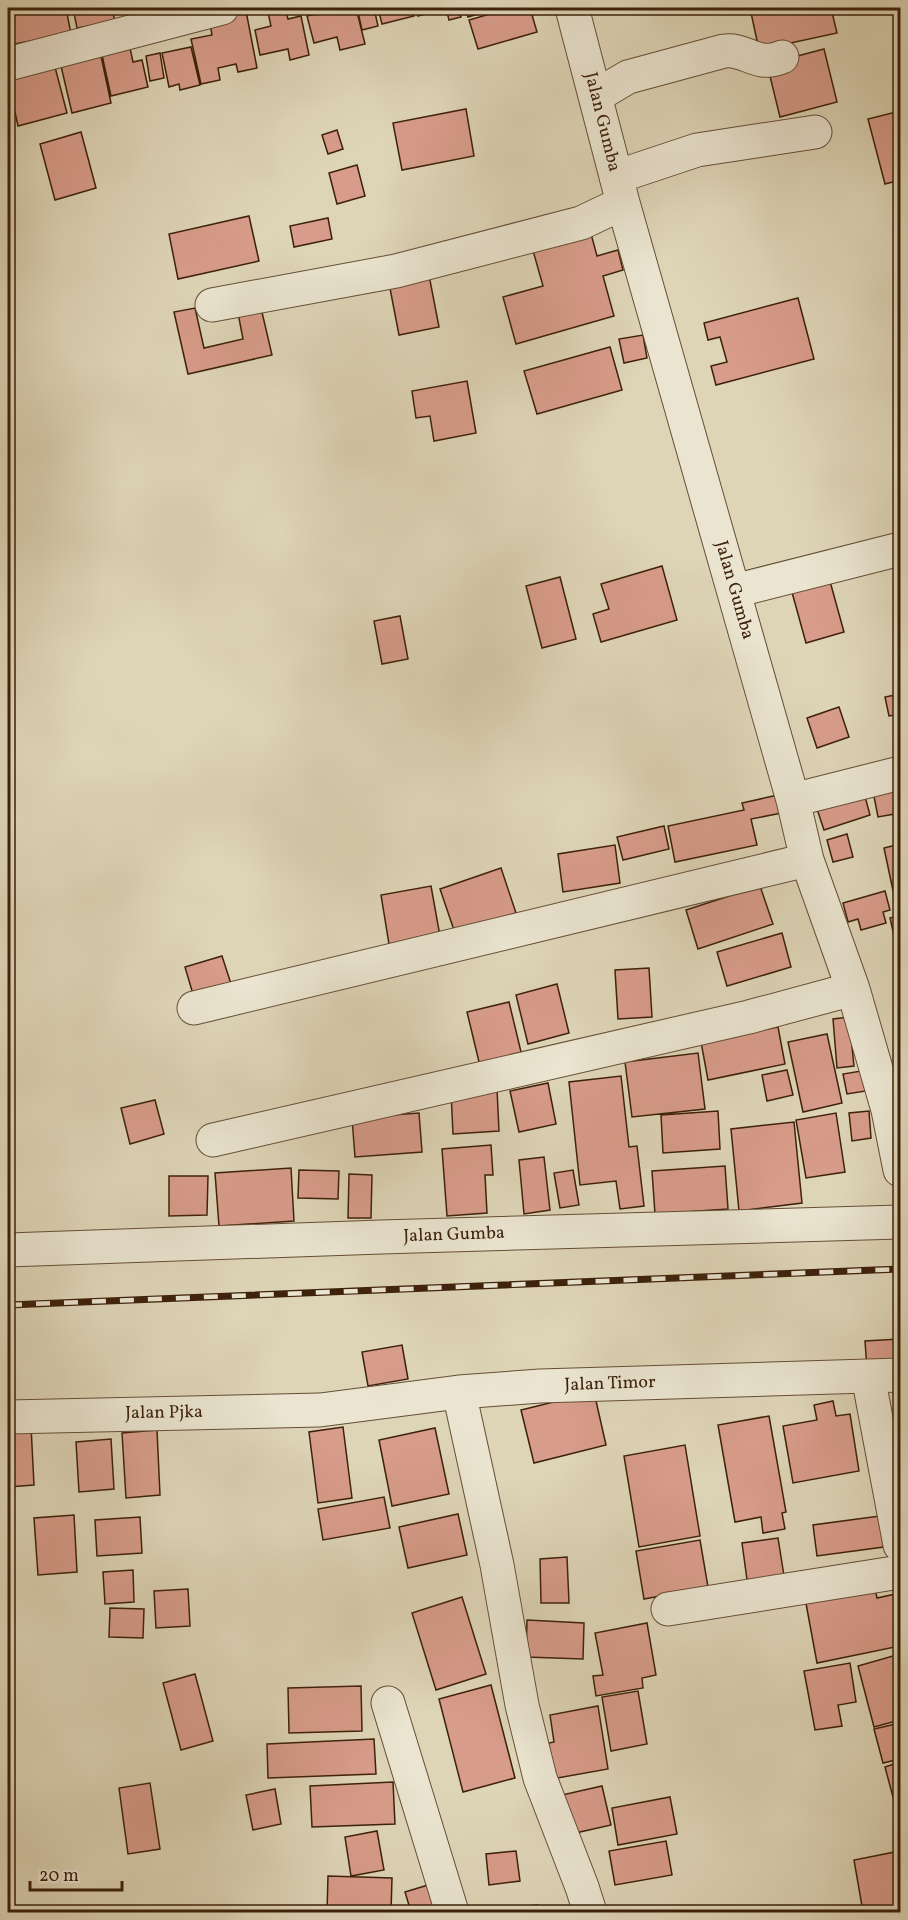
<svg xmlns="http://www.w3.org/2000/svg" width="908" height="1920" viewBox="0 0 908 1920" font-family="Vollkorn,serif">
  <rect width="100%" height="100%" fill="#ded5b7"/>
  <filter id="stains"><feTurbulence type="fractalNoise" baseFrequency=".00333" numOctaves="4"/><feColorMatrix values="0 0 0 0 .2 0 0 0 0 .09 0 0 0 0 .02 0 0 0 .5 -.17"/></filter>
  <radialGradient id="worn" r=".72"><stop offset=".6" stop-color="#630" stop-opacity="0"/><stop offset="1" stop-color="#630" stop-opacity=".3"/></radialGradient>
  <!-- building -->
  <path fill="#d89c8a" stroke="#3d210a" stroke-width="1.5" d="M8,8h58l5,26 -57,10z
    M73,8h39l3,14 -38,6z
    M267,8h18l3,11 13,-3 8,39 -19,5 -2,-11 -28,6 -5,-25 16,-4z
    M342,8h14l9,36 -25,6 -3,-13 -23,6 -7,-27z
    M357,8h17l4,18 -16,4z
    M378,8h34l2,8 -32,8z
    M416,8h43l2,9 -12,3 -3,-12 -28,8z
    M465,8h33l-30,9z
    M511,8h19l7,24 -59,17 -9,-29z
    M750,8h81l6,25 -78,17z
    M246,11l11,57 -19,4 -2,-8 -18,4 2,12 -19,4 -10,-45 21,-4 -3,-16z
    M128,39l5,23 9,-2 6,27 -37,9 -11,-50z
    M191,47l9,38 -20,5 -1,-6 -10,3 -7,-34z
    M824,49l13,53 -57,15 -13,-53z
    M160,53l4,25 -14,3 -4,-25z
    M101,56l10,47 -39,10 -11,-47z
    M55,67l12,46 -49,13 -10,-46z
    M466,109l8,47 -72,14 -9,-47z
    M900,111v69l-15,4 -17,-65z
    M337,130l6,19 -15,5 -6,-19z
    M81,132l15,56 -41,12 -15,-56z
    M357,165l8,31 -28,8 -8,-31z
    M249,216l10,45 -81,18 -9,-45z
    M328,218l4,21 -38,8 -4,-21z
    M590,230l7,26 21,-6 5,20 -20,6 11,40 -98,28 -13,-47 40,-11 -11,-39z
    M428,270l11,57 -40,8 -11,-57z
    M798,298l16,61 -98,26 -5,-19 16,-4 -7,-25 -12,3 -4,-17z
    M195,308l9,40 39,-9 -5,-26 23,-5 11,47 -84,19 -14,-62z
    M643,335l4,23 -23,5 -5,-24z
    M610,347l12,43 -85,24 -13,-43z
    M467,381l9,52 -42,8 -4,-25 -14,2 -4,-27z
    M662,566l15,54 -76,22 -8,-28 16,-5 -8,-25z
    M828,574l16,58 -38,11 -16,-58z
    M560,577l16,62 -34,9 -16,-62z
    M400,616l8,43 -26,5 -8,-43z
    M900,694v20l-11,2 -4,-19z
    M839,707l10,30 -32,11 -10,-30z
    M900,775v38l-22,4 -7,-36z
    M863,789l7,26 -46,15 -9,-27z
    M778,795l4,18 -31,6 6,26 -82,17 -7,-36 76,-16 -2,-7z
    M664,826l5,23 -46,11 -6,-23z
    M847,834l6,23 -20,5 -6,-22z
    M900,844v55l-5,1 -11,-52z
    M615,845l5,38 -57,9 -5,-38z
    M501,868l15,45 -61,20 -15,-44z
    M431,886l9,50 -51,8 -8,-49z
    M760,886l13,38 -75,25 -12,-39z
    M885,891l5,19 -7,2 3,11 -25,7 -3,-11 -10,3 -5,-19z
    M900,915v47l-10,-44z
    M782,933l9,34 -64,19 -10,-34z
    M222,956l11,34 -38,11 -10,-34z
    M649,968l3,49 -34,2 -3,-49z
    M557,984l12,49 -41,11 -12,-49z
    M509,1002l13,54 -42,10 -13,-54z
    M849,1017l5,49 -17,2 -4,-49z
    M778,1027l7,37 -77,16 -7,-38z
    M827,1034l15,69 -39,9 -15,-70z
    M698,1053l7,56 -73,8 -7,-55z
    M787,1070l6,25 -26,6 -5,-26z
    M861,1071l5,20 -19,3 -4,-20z
    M621,1076l8,71 8,-1 7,60 -24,3 -4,-28 -36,4 -11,-103z
    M548,1083l8,41 -37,8 -9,-41z
    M497,1089l2,42 -46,3 -2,-42z
    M155,1100l9,34 -34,10 -9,-36z
    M718,1111l2,38 -57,4 -2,-38z
    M869,1111l2,27 -19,3 -3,-28z
    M419,1113l3,39 -67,5 -3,-39z
    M836,1113l9,59 -39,6 -10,-58z
    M794,1122l8,81 -63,8 -8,-82z
    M491,1145l2,30h-8l2,38 -40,3 -5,-67z
    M544,1157l6,53 -26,4 -5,-54z
    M725,1166l3,43 -73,5 -3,-43z
    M291,1168l3,53 -75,5 -4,-53z
    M299,1170l40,1 -1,28 -40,-1z
    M573,1170l6,35 -19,3 -6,-35z
    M349,1174l23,1 -1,43h-23z
    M169,1176h39l-1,39 -38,1z
    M900,1339v28l-33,2 -2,-28z
    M402,1345l6,34 -40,7 -6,-34z
    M594,1392l12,53 -72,18 -13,-53z
    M833,1401l3,15 14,-2 9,57 -66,12 -10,-57 34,-6 -3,-15z
    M769,1416l17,96 -4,1 3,16 -22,4 -2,-16 -26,5 -17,-97z
    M31,1426l3,59 -26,2v-60z
    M343,1427l9,71 -34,5 -9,-71z
    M435,1428l14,66 -57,12 -13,-66z
    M157,1430l3,65 -34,3 -4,-65z
    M111,1439l3,50 -35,3 -3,-50z
    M685,1445l15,91 -61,11 -15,-91z
    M384,1497l6,31 -67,12 -5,-31z
    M458,1514l9,41 -59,13 -9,-41z
    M74,1515l3,57 -39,3 -4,-57z
    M887,1515l4,31 -74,10 -4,-31z
    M140,1517l2,36 -45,3 -2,-36z
    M778,1538l7,44 -37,5 -6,-44z
    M700,1540l8,47 -64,12 -8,-48z
    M567,1557l2,46h-28l-1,-44z
    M133,1570l1,32 -29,2 -2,-32z
    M874,1584l3,14 23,-5v53l-83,17 -12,-65z
    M188,1589l2,37 -34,2 -2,-37z
    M462,1597l24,77 -50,16 -24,-77z
    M110,1608l34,1 -1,29 -34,-1z
    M527,1620l57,3 -1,36 -57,-2z
    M647,1623l9,52 -14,3 1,10 -47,8 -3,-20 10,-1 -8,-42z
    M900,1654v66l-26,7 -16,-61z
    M850,1663l6,39 -18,3 4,21 -27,4 -11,-59z
    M195,1674l18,67 -32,9 -18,-67z
    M491,1685l24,93 -52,14 -24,-93z
    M361,1686l1,45 -73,2 -1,-45z
    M638,1691l9,53 -36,7 -9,-54z
    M598,1706l10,63 -62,11 -6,-35 14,-3 -4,-27z
    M900,1723v36l-17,4 -9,-34z
    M374,1739l2,35 -108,4 -1,-34z
    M900,1762v54h-2l-13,-49z
    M393,1782l2,42 -83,3 -2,-41z
    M150,1783l10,66 -32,5 -9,-66z
    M602,1786l9,39 -40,9 -9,-39z
    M275,1789l6,35 -28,6 -7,-35z
    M670,1797l7,37 -59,11 -6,-37z
    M377,1831l7,39 -33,6 -6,-39z
    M666,1841l6,34 -57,10 -6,-34z
    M516,1851l4,30 -31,4 -3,-31z
    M895,1852l5,30v30h-37l-9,-52z
    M328,1876l64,2 -1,34h-64z
    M428,1885l7,24 -11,3h-13l-6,-20z
    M538,1905l1,7h-33l-1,-4z"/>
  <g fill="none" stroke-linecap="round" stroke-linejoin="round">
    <defs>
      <path id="minor" d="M572,8l51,195 170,597 14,60 46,129 35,121 12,60
        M8,64l214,-56
        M596,96l32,-19 96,-26c22,-3 33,17 58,6
        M616,177l81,-27 118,-18
        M212,305l184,-34 185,-48 42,-20
        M734,591l166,-42
        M793,800l107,-27
        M194,1008l613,-148
        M213,1140l536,-123 104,-28
        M8,1250l373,-13 519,-15
        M868,1376l32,169
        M459,1392l38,173 25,140 18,73 42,109 8,25
        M8,1417l312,-7 139,-18 81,-6 360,-11
        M668,1609l232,-37
        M388,1703l64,209"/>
    </defs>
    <!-- minor casing -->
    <use href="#minor" stroke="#654e35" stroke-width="35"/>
    <!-- minor -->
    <use href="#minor" stroke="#eae4d0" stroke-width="33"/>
    <defs>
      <path id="rail" d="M8,1305l892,-36"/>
    </defs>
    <!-- rail casing -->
    <use href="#rail" stroke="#3d210a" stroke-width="7"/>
    <!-- rail -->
    <use href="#rail" stroke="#eae4d0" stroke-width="4.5" stroke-dasharray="14" stroke-linecap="butt"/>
  </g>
  <g text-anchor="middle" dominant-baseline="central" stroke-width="4.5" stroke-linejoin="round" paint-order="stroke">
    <!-- street labels -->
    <g font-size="18" fill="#3d210a" stroke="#eae4d0">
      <text transform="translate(602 122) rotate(76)">Jalan Gumba</text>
      <text transform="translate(734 590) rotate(74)">Jalan Gumba</text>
      <text transform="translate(454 1235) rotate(-2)">Jalan Gumba</text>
      <text transform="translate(610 1384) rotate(-2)">Jalan Timor</text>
      <text transform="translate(164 1413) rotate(-1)">Jalan Pjka</text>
    </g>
  </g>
  <!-- margin -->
  <rect width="908" height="1920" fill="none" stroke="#ded5b7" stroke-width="30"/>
  <rect x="9" y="9" width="890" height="1902" fill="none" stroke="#3d210a" stroke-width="3"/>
  <rect x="15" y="15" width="878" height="1890" fill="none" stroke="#3d210a" stroke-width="1.5"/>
  <!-- scale -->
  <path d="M30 1881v9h92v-9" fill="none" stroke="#3d210a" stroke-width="3"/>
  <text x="39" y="1881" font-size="18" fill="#3d210a" stroke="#eae4d0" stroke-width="4.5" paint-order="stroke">20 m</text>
  <rect width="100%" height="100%" filter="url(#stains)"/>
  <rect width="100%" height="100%" fill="url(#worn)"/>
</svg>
